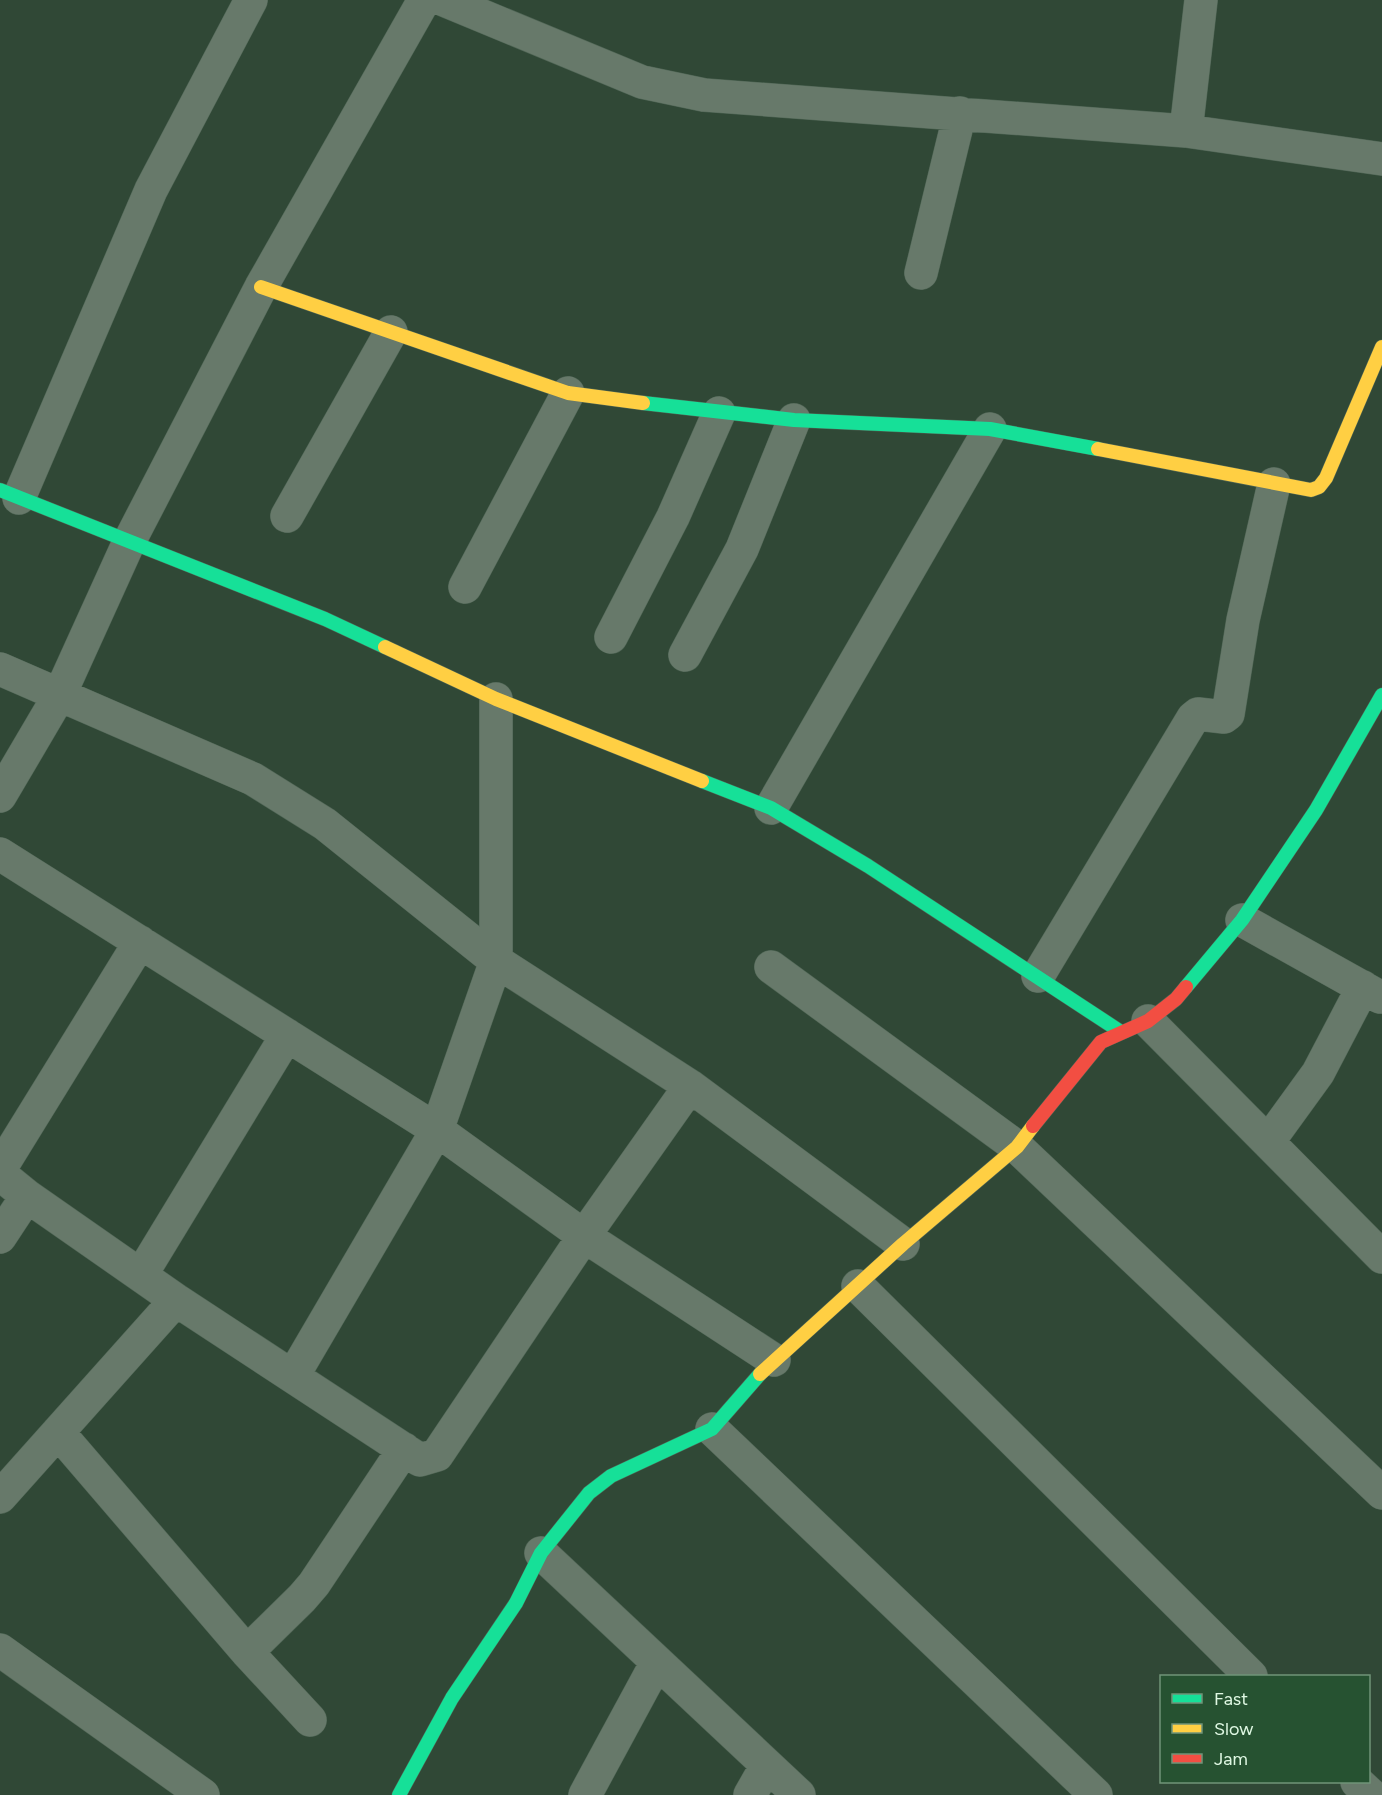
<svg xmlns="http://www.w3.org/2000/svg" width="1382" height="1795" viewBox="0 0 1382 1795" font-family="Figtree,sans-serif">
  <rect width="100%" height="100%" fill="#304836"/>
  <g fill="none" stroke-linecap="round" stroke-linejoin="round">
    <defs>
      <path id="street" d="M444,0l198,82 62,13 482,36 196,28
        M1186,131l15,-131
        M921,273l39,-160
        M19,498l132,-308 100,-190
        M287,516l104,-184
        M465,587l103,-194
        M611,637l62,-120 46,-104
        M685,655l57,-106 52,-129
        M0,669l253,110 72,45 171,137 194,125 213,158
        M0,796l60,-102 69,-152 132,-255 163,-287
        M771,808l219,-379
        M0,854l437,276 147,106 190,124
        M1242,920l138,77
        M771,967l246,180 365,346
        M1038,976l155,-258 5,-4 26,3 4,-3 15,-94 31,-136
        M1148,1021l234,236
        M1268,1142l50,-69 45,-86
        M0,1169l140,-227
        M0,1174l27,22 149,104 244,160 17,-5 147,-219 106,-150
        M0,1237l27,-41
        M141,1275l146,-240
        M858,1286l393,390
        M293,1376l144,-246 59,-169v-262
        M712,1429l384,366
        M58,1432l189,220 63,68
        M0,1497l176,-197
        M541,1553l258,242
        M0,1650l203,145
        M247,1652l55,-54 12,-14 90,-135
        M1357,1782l14,13
        M585,1795l72,-133
        M750,1795l17,-30"/>
      <path id="fast" d="M643,403l151,17 196,9 108,20
        M0,490l325,129 60,28
        M702,781l69,27 97,58 253,166
        M1186,987l56,-67 74,-110 66,-115
        M399,1795l53,-97 64,-95 25,-50 48,-60 22,-17 101,-47 48,-55"/>
      <path id="slow" d="M261,287l307,106 75,10
        M1098,449l213,41 8,-3 7,-9 56,-131
        M385,647l111,52 206,82
        M760,1374l143,-130 114,-97 16,-21"/>
      <path id="jam" d="M1033,1126l68,-84 47,-21 28,-22 10,-12"/>
    </defs>
    <!-- street casing -->
    <use href="#street" stroke="#4f6555" stroke-width="34"/>
    <!-- fast casing -->
    <use href="#fast" stroke="#4f6555" stroke-width="15"/>
    <!-- slow casing -->
    <use href="#slow" stroke="#4f6555" stroke-width="15"/>
    <!-- jam casing -->
    <use href="#jam" stroke="#4f6555" stroke-width="15"/>
    <!-- street -->
    <use href="#street" stroke="#67796a" stroke-width="33"/>
    <!-- fast -->
    <use href="#fast" stroke="#16e098" stroke-width="14"/>
    <!-- slow -->
    <use href="#slow" stroke="#ffcf43" stroke-width="14"/>
    <!-- jam -->
    <use href="#jam" stroke="#f24e42" stroke-width="14"/>
  </g>
  <!-- legend -->
  <rect x="1160" y="1675" width="210" height="108" fill="#265231" stroke="#709478" stroke-width="1.5"/>
  <rect x="1172" y="1694" width="30" height="9" fill="#16e098" stroke="#709478" stroke-width="1.5"/>
  <text x="1214" y="1705" font-size="18" fill="#dff8e3">Fast</text>
  <rect x="1172" y="1724" width="30" height="9" fill="#ffcf43" stroke="#709478" stroke-width="1.5"/>
  <text x="1214" y="1735" font-size="18" fill="#dff8e3">Slow</text>
  <rect x="1172" y="1754" width="30" height="9" fill="#f24e42" stroke="#709478" stroke-width="1.5"/>
  <text x="1214" y="1765" font-size="18" fill="#dff8e3">Jam</text>
</svg>
